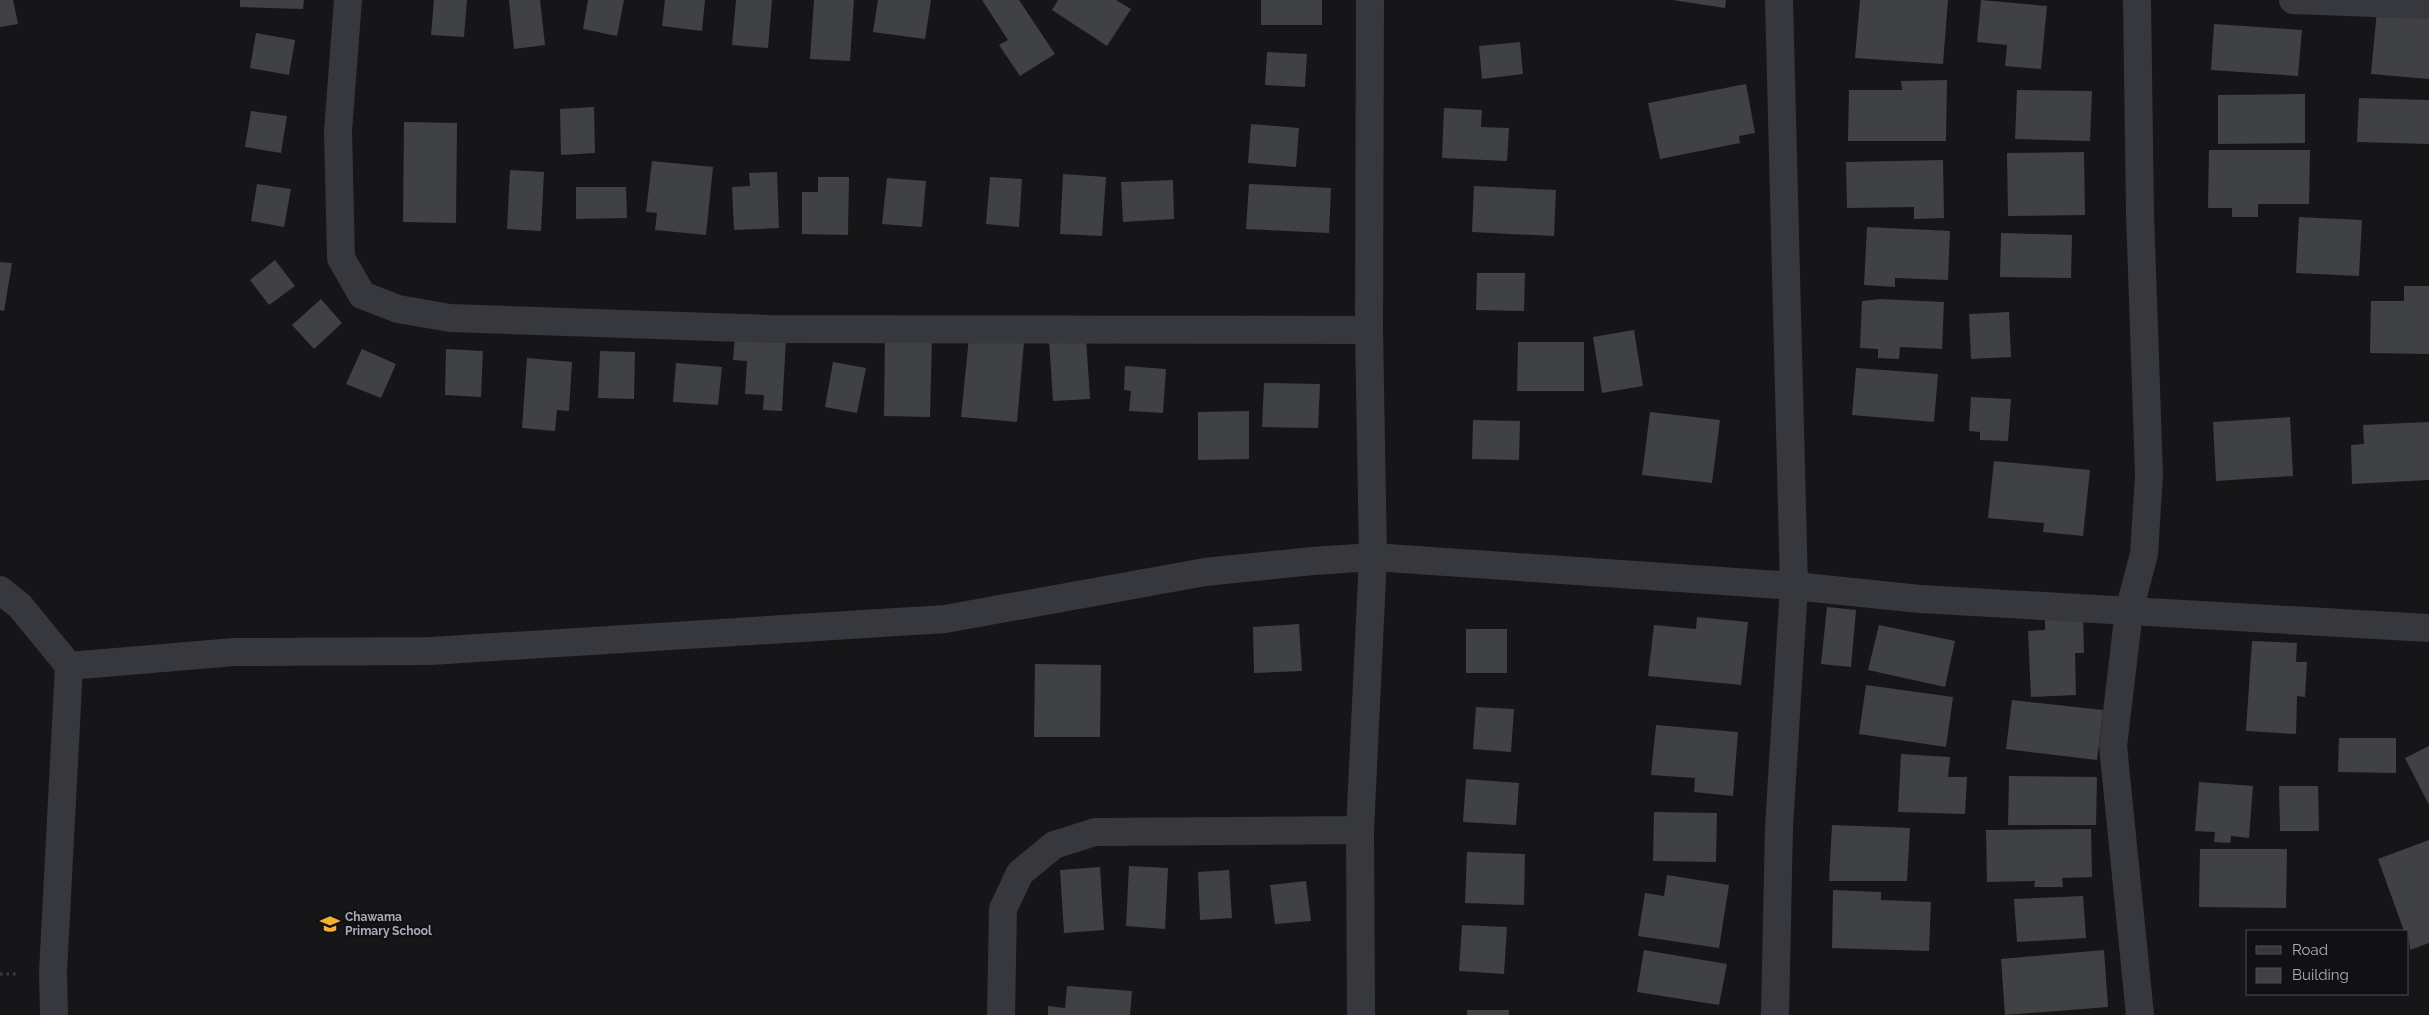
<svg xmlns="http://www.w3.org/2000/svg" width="2429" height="1015" viewBox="0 0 2429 1015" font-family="Raleway,sans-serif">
  <rect width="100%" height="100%" fill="#161618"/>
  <!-- building -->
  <path fill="#404145" d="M0,0h13l5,24 -18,3z
    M240,0h64l-1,9 -63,-2z
    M434,0h33l-3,37 -33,-2z
    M509,0h31l5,45 -31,4z
    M588,0h36l-7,36 -34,-7z
    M665,0h40l-3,31 -40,-5z
    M736,0h36l-4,48 -36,-3z
    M814,0h40l-4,61 -40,-2z
    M878,0h53l-6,39 -52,-7z
    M982,0h37l36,54 -35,22 -21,-31 9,-5z
    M1058,0h58l15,9 -24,37 -55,-36z
    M1261,0h61v25h-61z
    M1672,0h54l-1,8z
    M1860,0h88l-5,64 -88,-6z
    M1981,0l66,6 -6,63 -36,-3 2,-21 -30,-3z
    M2377,10l52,5v64l-58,-5z
    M2214,24l88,6 -4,46 -87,-6z
    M256,33l39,7 -6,35 -39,-7z
    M1520,42l3,32 -41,5 -3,-33z
    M1267,52l40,2 -2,33 -40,-2z
    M1947,80l-1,61h-98l1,-51h53l-1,-9z
    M1746,84l9,49 -16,3 1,7 -80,16 -12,-56z
    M2017,90l75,1 -2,50 -75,-2z
    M2305,94v49l-87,1v-49z
    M2359,98l70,2v44l-72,-2z
    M594,107l1,46 -34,2 -1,-46z
    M1444,108l38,2 -1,17 28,1 -2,33 -65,-3z
    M251,111l36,5 -6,37 -36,-6z
    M404,122l53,1 -1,100 -53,-1z
    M1251,124l48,4 -3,39 -48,-4z
    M2209,150h101l-1,54h-51v13h-26v-9h-24z
    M2084,152l1,63 -77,1 -1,-63z
    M1943,160l1,58 -30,1v-12l-67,1 -1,-46z
    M652,161l61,6 -7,68 -51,-5 2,-17 -11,-1z
    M510,170l34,2 -3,59 -34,-2z
    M777,172l2,56 -45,2 -2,-43 18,-1 -1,-13z
    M1063,174l43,3 -4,59 -42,-2z
    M818,177h31l-1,58 -46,-1v-42h16z
    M990,177l32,2 -3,48 -33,-3z
    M887,178l39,3 -4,46 -40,-3z
    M1173,180l1,39 -51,3 -2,-40z
    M257,184l34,5 -7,38 -33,-6z
    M1249,184l82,4 -2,45 -83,-4z
    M1474,186l82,4 -2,46 -82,-4z
    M576,187h50l1,31 -51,1z
    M2299,217l63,3 -3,56 -63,-3z
    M1867,227l83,4 -2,49 -53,-2v9l-31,-2z
    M2001,233l71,2 -1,43 -71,-1z
    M275,260l20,26 -26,19 -19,-25z
    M0,262l12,1 -8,48 -4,-1z
    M1477,273h48l-1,38 -48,-1z
    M2404,286h25v68l-59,-1 1,-52h33z
    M321,299l21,24 -28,26 -22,-24z
    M1880,299l64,3 -2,47 -42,-2 -1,12 -21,-1v-9l-18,-1 2,-47z
    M2009,312l2,45 -40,2 -2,-45z
    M1634,330l9,56 -41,7 -9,-56z
    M735,336l51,3 -4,72 -19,-1 1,-15 -19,-1 2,-33 -14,-1z
    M885,336l47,1 -2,80 -46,-1z
    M969,337l55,5 -7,80 -56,-5z
    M1086,337l4,62 -37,2 -4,-61z
    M1518,342h66v49h-67z
    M362,349l34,15 -15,34 -35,-14z
    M446,349l37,2 -2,46 -36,-2z
    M600,351l35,1 -1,47 -36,-1z
    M527,358l45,4 -3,49 -12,-1 -2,21 -33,-3z
    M833,362l33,6 -9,45 -32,-6z
    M676,363l46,4 -4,38 -45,-3z
    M1125,366l41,3 -3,44 -34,-2 2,-20 -7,-1z
    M1856,368l82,6 -4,48 -82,-7z
    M1264,383l56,1 -2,44 -56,-1z
    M1971,397l40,2 -3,42 -28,-1v-8l-11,-1z
    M1249,411v48l-51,1v-48z
    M1650,412l70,8 -8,63 -70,-8z
    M2290,417l3,59 -77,5 -3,-59z
    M1473,420l47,1 -1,39 -47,-1z
    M2429,422v58l-77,4 -1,-39 13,-1 -1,-19z
    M1994,461l96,9 -7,66 -40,-4 1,-9 -56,-5z
    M1827,607l29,3 -5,57 -30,-3z
    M2083,615l1,38h-9l1,42 -45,2 -3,-66 17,-1v-14z
    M1697,617l51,5 -7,63 -93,-9 6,-51 42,4z
    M1299,624l3,47 -48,2 -1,-46z
    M1879,625l76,16 -10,46 -77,-17z
    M1466,629h41v44h-41z
    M2252,641l45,2 -1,19h11l-2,35 -8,-1 -1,38 -50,-3z
    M1035,664l66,1 -1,72h-66z
    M1866,685l87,12 -7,50 -87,-13z
    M2012,700l91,10 -6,50 -91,-11z
    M1476,707l38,2 -3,43 -38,-3z
    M1656,725l82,7 -5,64 -39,-4 1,-14 -44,-3z
    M2339,738h57v35l-58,-1z
    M2429,746v59l-24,-47z
    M1901,754l49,3 -2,20h19l-2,37 -67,-2z
    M2009,776l88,1 -1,48h-88z
    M1466,779l53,4 -3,42 -53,-3z
    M2199,782l54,4 -4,52 -18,-2 -1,7 -16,-1 1,-10 -20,-1z
    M2279,786h39l1,45h-39z
    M1654,812l63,1 -1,49 -63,-1z
    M1832,825l78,3 -3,53h-78z
    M2091,829l1,48 -30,1 1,9h-29l1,-6 -48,1 -1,-52z
    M2429,840v103l-19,7 -2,-19h-4l-26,-72z
    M2200,849h87l-1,59 -87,-1z
    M1467,852l58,2 -1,51 -59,-2z
    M1129,866l39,2 -3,61 -39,-3z
    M1100,867l4,63 -40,3 -4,-63z
    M1229,870l3,48 -32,2 -2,-48z
    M1667,875l62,10 -10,63 -81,-12 7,-43 19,3z
    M1306,881l5,40 -36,3 -5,-39z
    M1833,890l48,2v8l50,2 -2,49 -97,-3z
    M2083,896l3,42 -69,4 -3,-43z
    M1462,925l45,2 -3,47 -45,-3z
    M1644,950l83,14 -8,41 -82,-13z
    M2104,950l4,57 -103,8 -4,-56z
    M1067,986l65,5 -2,24h-82v-9l17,2z
    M1467,1010h42v5h-42z"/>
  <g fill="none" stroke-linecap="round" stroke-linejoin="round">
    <!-- path -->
    <path stroke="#3d3f44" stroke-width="3" stroke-dasharray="2.5 4" stroke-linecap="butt" d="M0,974h19"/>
    <!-- street -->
    <path stroke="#37383d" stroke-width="28" d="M348,0l-10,131 3,127 21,37 36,14 52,9 318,11 601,1
      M2137,0l3,213 9,261 -5,80 -15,57 -16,135 27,269
      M2293,0l136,5
      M0,590l20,16 49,60 -16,307 1,42
      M69,666l165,-14 197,-1 514,-32 260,-47 108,-11 60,-4 421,29 126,13 509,29
      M1001,1015l2,-106 17,-36 34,-28 41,-13 265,-2
      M1361,1015l-1,-185 13,-273 -4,-227 1,-330
      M1775,1015l4,-189 15,-240 -15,-586"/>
  </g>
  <!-- icons -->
  <defs>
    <symbol id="school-bare" viewBox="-9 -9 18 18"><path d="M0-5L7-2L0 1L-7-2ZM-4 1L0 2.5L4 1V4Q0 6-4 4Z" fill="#f2b134" stroke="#111113" stroke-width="2.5" paint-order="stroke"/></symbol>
  </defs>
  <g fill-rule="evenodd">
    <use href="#school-bare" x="316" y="910" width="28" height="28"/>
  </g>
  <g text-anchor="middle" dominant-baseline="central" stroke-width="4.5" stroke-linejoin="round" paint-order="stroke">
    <!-- poi labels -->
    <g font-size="12" font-weight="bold" fill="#a8adb8" stroke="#111113" text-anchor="start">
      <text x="345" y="917">Chawama<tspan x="345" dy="14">Primary School</tspan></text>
    </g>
  </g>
  <!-- legend -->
  <rect x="2246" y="930" width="162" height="65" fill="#111113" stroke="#4d4f55"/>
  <rect x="2256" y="946" width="25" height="8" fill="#37383d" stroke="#4d4f55"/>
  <text x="2292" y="955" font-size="15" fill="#a8adb8">Road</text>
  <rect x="2256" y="968" width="25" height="15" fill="#404145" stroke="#4d4f55"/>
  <text x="2292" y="980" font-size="15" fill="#a8adb8">Building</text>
</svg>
